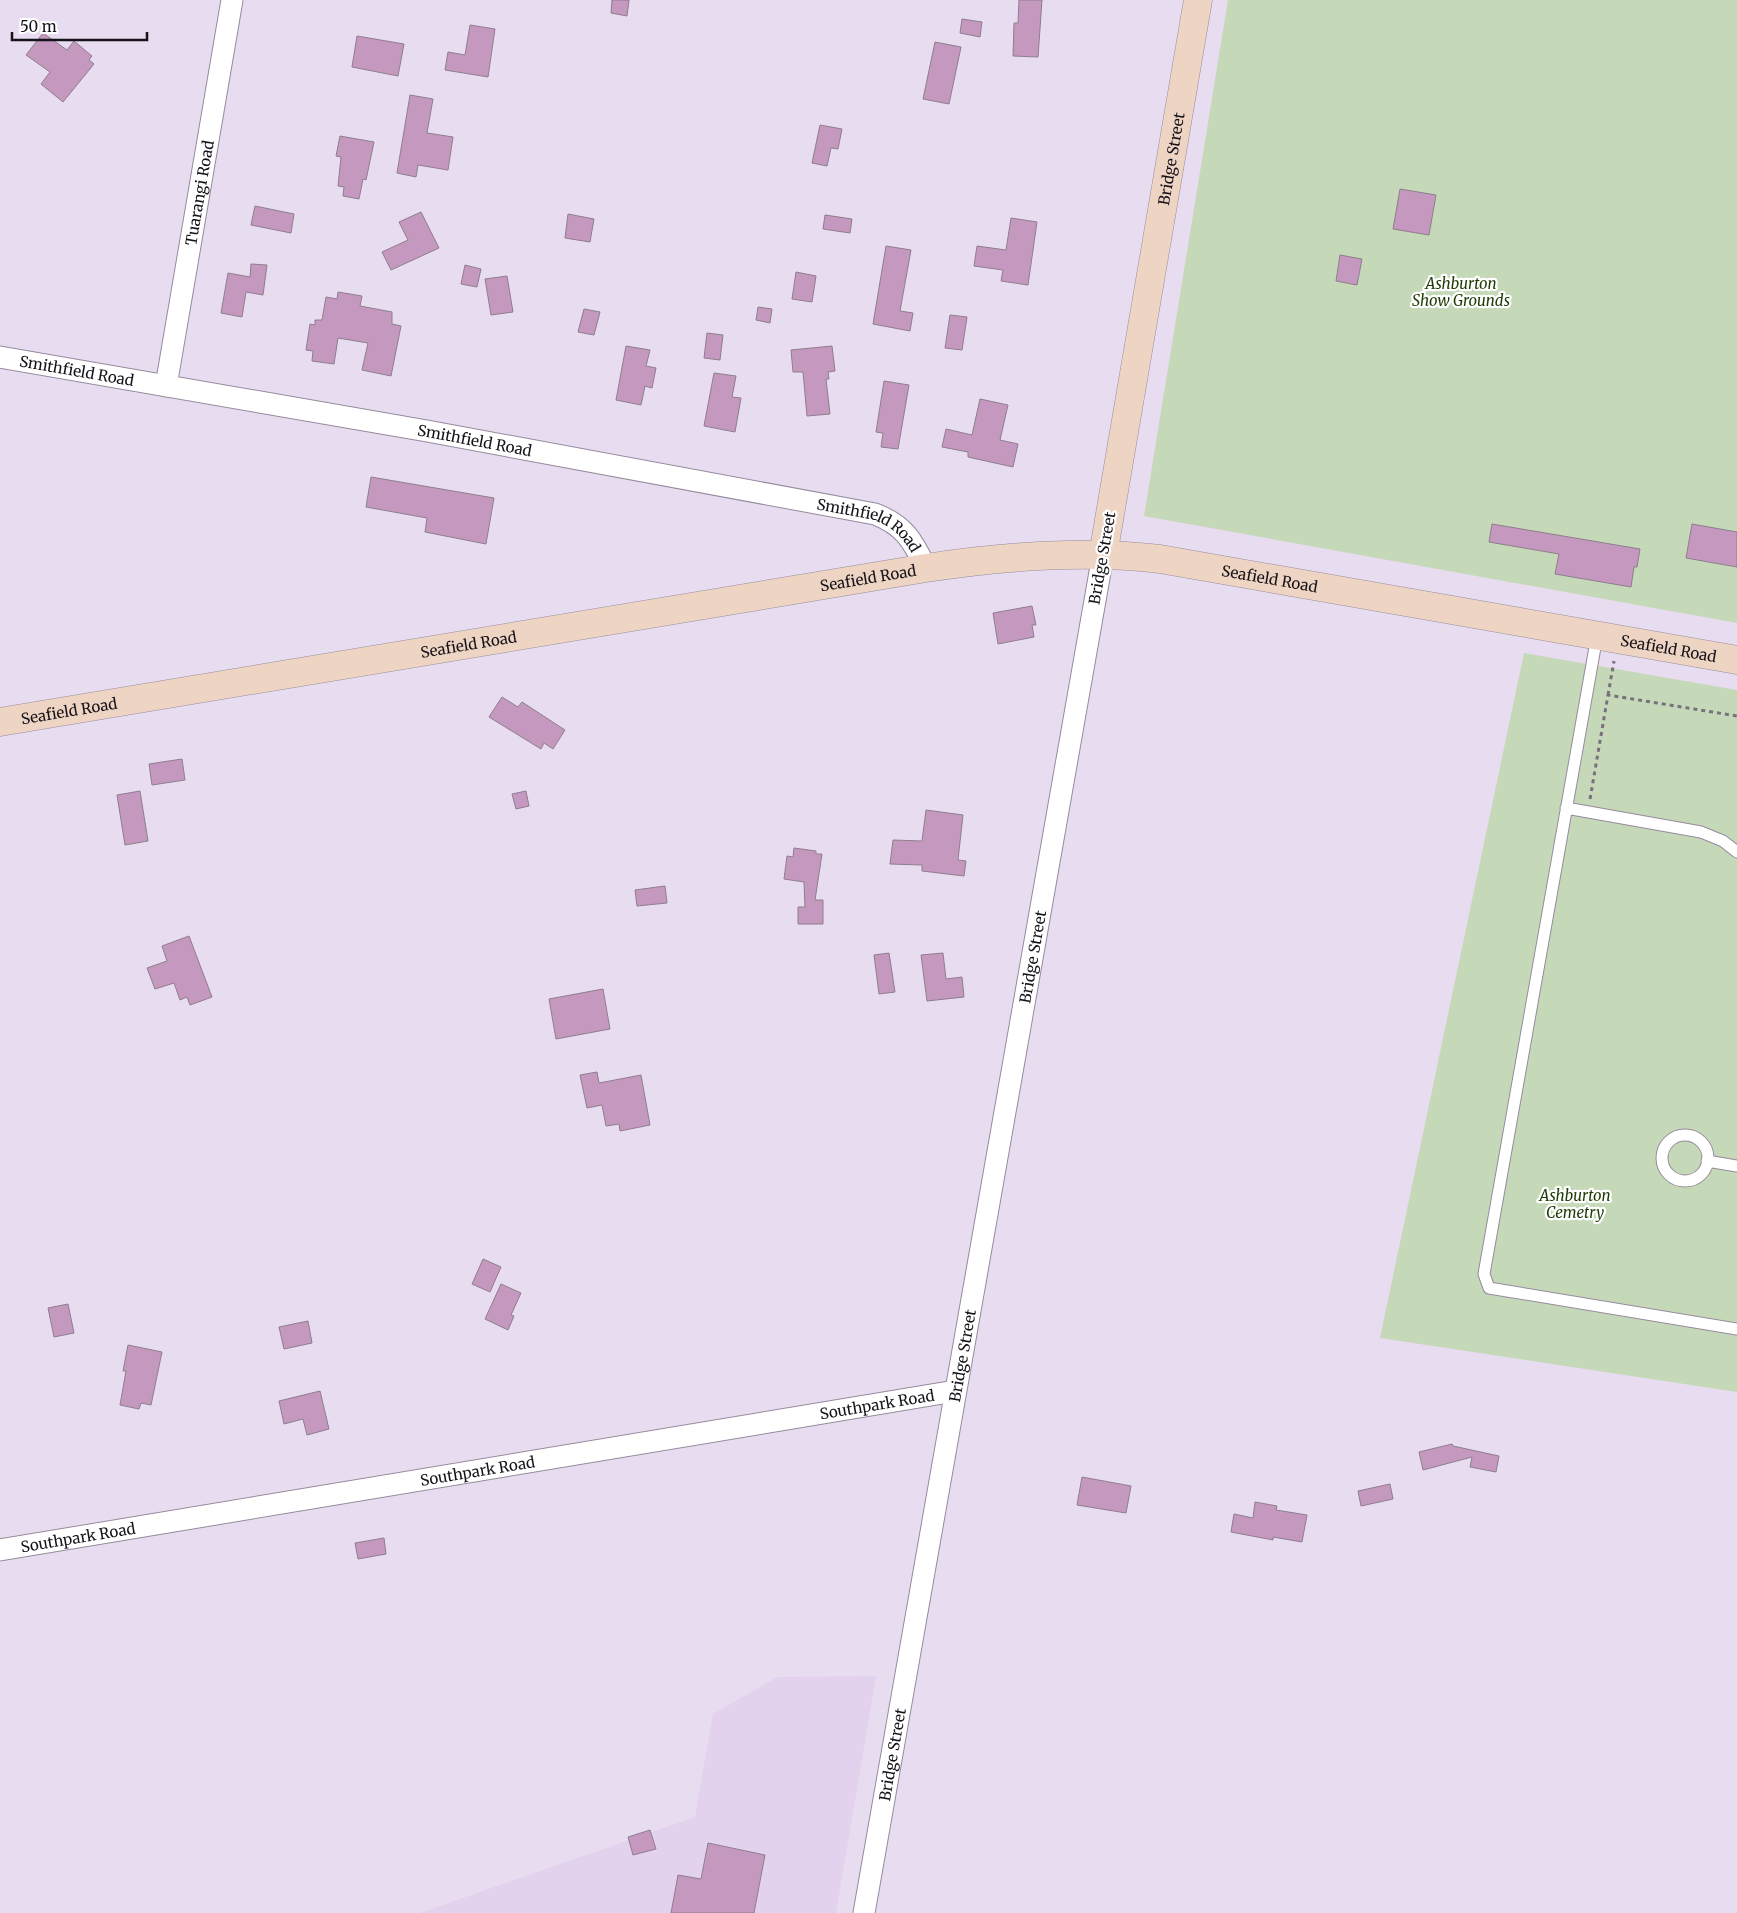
<svg xmlns="http://www.w3.org/2000/svg" width="1737" height="1913" viewBox="0 0 1737 1913" font-family="Merriweather,serif">
  <rect width="100%" height="100%" fill="#e8dcf0"/>
  <!-- built -->
  <path fill="#e3d2ed" d="M876,1676l-40,237h-416l275,-96 18,-103 64,-37z"/>
  <!-- green -->
  <path fill="#c5d8b8" d="M1228,0h509v623l-593,-107z
    M1524,653l213,37v702l-357,-54z"/>
  <!-- building -->
  <path fill="#c598c0" stroke="#8e7e8c" d="M612,0h17l-2,16 -16,-3z
    M1019,0h23l-4,57 -25,-1 1,-33h4z
    M962,19l20,3 -2,15 -20,-4z
    M470,25l25,4 -7,48 -43,-7 3,-18 17,3z
    M43,33l24,17 7,-9 18,15 -3,4 5,4 -31,38 -22,-18 9,-12 -24,-17z
    M357,36l47,8 -6,32 -46,-9z
    M935,42l26,5 -12,57 -26,-5z
    M410,95l23,4 -6,34 26,4 -5,33 -30,-5 -2,12 -19,-4z
    M820,125l22,4 -4,20 -7,-1 -4,18 -15,-3z
    M340,136l34,6 -8,38 -3,-1 -4,20 -16,-3 1,-9 -6,-1 3,-29 -5,-1z
    M1400,189l36,6 -7,40 -36,-6z
    M255,206l39,8 -3,19 -40,-8z
    M421,212l18,36 -48,22 -9,-18 26,-12 -9,-18z
    M568,214l26,5 -4,23 -25,-4z
    M825,215l27,4 -2,14 -27,-4z
    M1011,218l26,4 -9,63 -27,-4 2,-11 -29,-4 3,-20 29,4z
    M886,246l25,4 -11,61 13,2 -3,18 -37,-7z
    M1340,255l22,4 -5,26 -21,-4z
    M251,264l16,1 -4,30 -17,-3 -4,25 -21,-4 7,-40 22,4z
    M465,265l16,4 -4,18 -16,-3z
    M796,272l20,4 -4,26 -20,-3z
    M507,276l6,36 -22,3 -6,-36z
    M338,292l24,4 -2,10 32,6v12l9,2 -10,50 -29,-6 6,-27 -30,-5 -4,26 -22,-3 1,-10 -7,-1 4,-26 5,1v-5h7l4,-23 11,2z
    M758,307l14,2 -2,14 -14,-3z
    M584,309l16,3 -6,23 -16,-3z
    M950,315l17,2 -5,33 -17,-2z
    M707,333l16,2 -3,25 -16,-2z
    M626,346l24,4 -4,16 10,2 -4,20 -7,-2 -4,19 -25,-5z
    M832,346l3,25 -7,1 1,7h-3l4,35 -23,2 -4,-44h-10l-2,-22z
    M714,373l22,3 -4,21 9,1 -6,34 -31,-6z
    M884,381l25,4 -11,64 -17,-2 2,-14 -7,-1z
    M980,399l28,6 -8,35 18,4 -5,23 -45,-10v-5l-26,-5 4,-18 26,6z
    M371,477l123,21 -8,46 -61,-12 2,-14 -61,-11z
    M1492,524l148,25 -3,18h-3l-3,20 -76,-13 4,-20 -70,-12z
    M1692,524l45,8v35l-51,-9z
    M1032,606l4,19h-4l2,12 -36,7 -5,-31z
    M502,697l16,10 4,-5 43,28 -12,19 -9,-6 -3,6 -52,-32z
    M182,759l3,21 -33,5 -3,-21z
    M140,791l8,50 -23,4 -8,-50z
    M526,791l3,15 -13,3 -4,-15z
    M926,810l37,5 -5,45 8,1 -2,15 -42,-5v-6l-32,-1 3,-24 29,1z
    M794,848l22,3v3h6l-7,46h8v24h-25v-17h7l-1,-25 -20,-3 3,-23 6,1z
    M665,886l2,17 -30,3 -2,-16z
    M189,936l23,61 -22,8 -3,-8 -7,3 -6,-17 -19,6 -8,-21 20,-7 -5,-15z
    M889,953l6,39 -16,2 -5,-39z
    M943,953l3,26 16,-2 2,20 -37,4 -6,-46z
    M603,989l7,40 -54,10 -7,-40z
    M597,1072l2,11 42,-8 9,50 -30,6 -1,-7 -13,2 -4,-21 -15,3 -7,-33z
    M483,1259l18,8 -11,25 -18,-8z
    M501,1284l20,9 -10,22 3,1 -6,14 -23,-11z
    M68,1304l6,29 -20,4 -6,-29z
    M308,1321l4,22 -28,6 -5,-22z
    M128,1345l34,7 -11,53 -10,-2 -2,6 -19,-4 6,-34h-3z
    M320,1391l9,38 -22,6 -4,-16 -19,5 -5,-23z
    M1452,1444l1,2 46,10 -3,16 -26,-5 2,-10 -49,13 -4,-18z
    M1082,1477l49,9 -5,27 -49,-8z
    M1390,1484l3,15 -32,7 -3,-15z
    M1255,1502l22,4 -1,4 31,5 -5,27 -29,-5v3l-42,-8 3,-18 19,4z
    M384,1538l2,16 -28,5 -3,-16z
    M650,1830l6,19 -23,6 -5,-18z
    M708,1843l57,12 -11,58h-83l7,-38 23,4z"/>
  <g fill="none" stroke-linecap="round" stroke-linejoin="round">
    <defs>
      <path id="lane" d="M1597,636l-113,638 5,14 248,41
        M1566,808l135,24 22,9 14,11
        M1662 1158a23 23 0 1 1 46 0a23 23 0 1 1-46 0Z
        M1707,1161l30,5"/>
      <g id="street">
        <path id="s1" d="M0,357l427,74 448,83c29,11 38,27 51,54"/>
        <path id="s2" d="M166,386l66,-386"/>
        <path id="s3" d="M0,1550l955,-159"/>
        <path id="s4" d="M864,1913l239,-1358"/>
      </g>
      <g id="secondary">
        <path id="s5" d="M1103,555l95,-555"/>
        <path id="s6" d="M0,722l926,-154c78,-12 156,-18 234,-9l577,101"/>
      </g>
    </defs>
    <!-- lane casing -->
    <use href="#lane" stroke="#968b9d" stroke-width="13"/>
    <!-- street casing -->
    <use href="#street" stroke="#968b9d" stroke-width="23"/>
    <!-- secondary casing -->
    <use href="#secondary" stroke="#968b9d" stroke-width="29"/>
    <!-- path -->
    <path stroke="#78707d" stroke-width="3" stroke-dasharray="4 4" stroke-linecap="butt" d="M1608,695l6,-34
      M1590,799l18,-104 129,21"/>
    <!-- lane -->
    <use href="#lane" stroke="#fff" stroke-width="11"/>
    <!-- street -->
    <use href="#street" stroke="#fff" stroke-width="21"/>
    <!-- secondary -->
    <use href="#secondary" stroke="#eed5c3" stroke-width="28"/>
  </g>
  <g text-anchor="middle" dominant-baseline="central" stroke-width="4.5" stroke-linejoin="round" paint-order="stroke">
    <!-- street labels -->
    <g font-size="15" fill="#161219" stroke="#fff">
      <text stroke="none"><textPath href="#s5" startOffset="402">Bridge Street</textPath></text>
      <text stroke="none"><textPath href="#s2" startOffset="196">Tuarangi Road</textPath></text>
      <text stroke="none"><textPath href="#s1" startOffset="78">Smithfield Road</textPath></text>
      <text stroke="none"><textPath href="#s1" startOffset="482">Smithfield Road</textPath></text>
      <text stroke="none"><textPath href="#s1" startOffset="888">Smithfield Road</textPath></text>
      <text transform="translate(1102 558) rotate(-80)">Bridge Street</text>
      <text stroke="none"><textPath href="#s6" startOffset="880">Seafield Road</textPath></text>
      <text stroke="none"><textPath href="#s6" startOffset="1285">Seafield Road</textPath></text>
      <text stroke="none"><textPath href="#s6" startOffset="475">Seafield Road</textPath></text>
      <text stroke="none"><textPath href="#s6" startOffset="1690">Seafield Road</textPath></text>
      <text stroke="none"><textPath href="#s6" startOffset="70">Seafield Road</textPath></text>
      <text stroke="none"><textPath href="#s4" startOffset="971">Bridge Street</textPath></text>
      <text stroke="none"><textPath href="#s4" startOffset="566">Bridge Street</textPath></text>
      <text stroke="none"><textPath href="#s3" startOffset="889">Southpark Road</textPath></text>
      <text stroke="none"><textPath href="#s3" startOffset="484">Southpark Road</textPath></text>
      <text stroke="none"><textPath href="#s3" startOffset="79">Southpark Road</textPath></text>
      <text stroke="none"><textPath href="#s4" startOffset="161">Bridge Street</textPath></text>
    </g>
    <!-- park labels -->
    <g font-size="15" font-style="italic" fill="#1f3a03" stroke="#fff">
      <text x="1461" y="283">Ashburton<tspan x="1461" dy="17">Show Grounds</tspan></text>
      <text x="1575" y="1195">Ashburton<tspan x="1575" dy="17">Cemetry</tspan></text>
    </g>
  </g>
  <!-- scale -->
  <path d="M12 32v8h135v-8" fill="none" stroke="#161219" stroke-width="2.5"/>
  <text x="20" y="32" font-size="15" fill="#161219" stroke="#ffffff" stroke-width="4" paint-order="stroke">50 m</text>
</svg>
